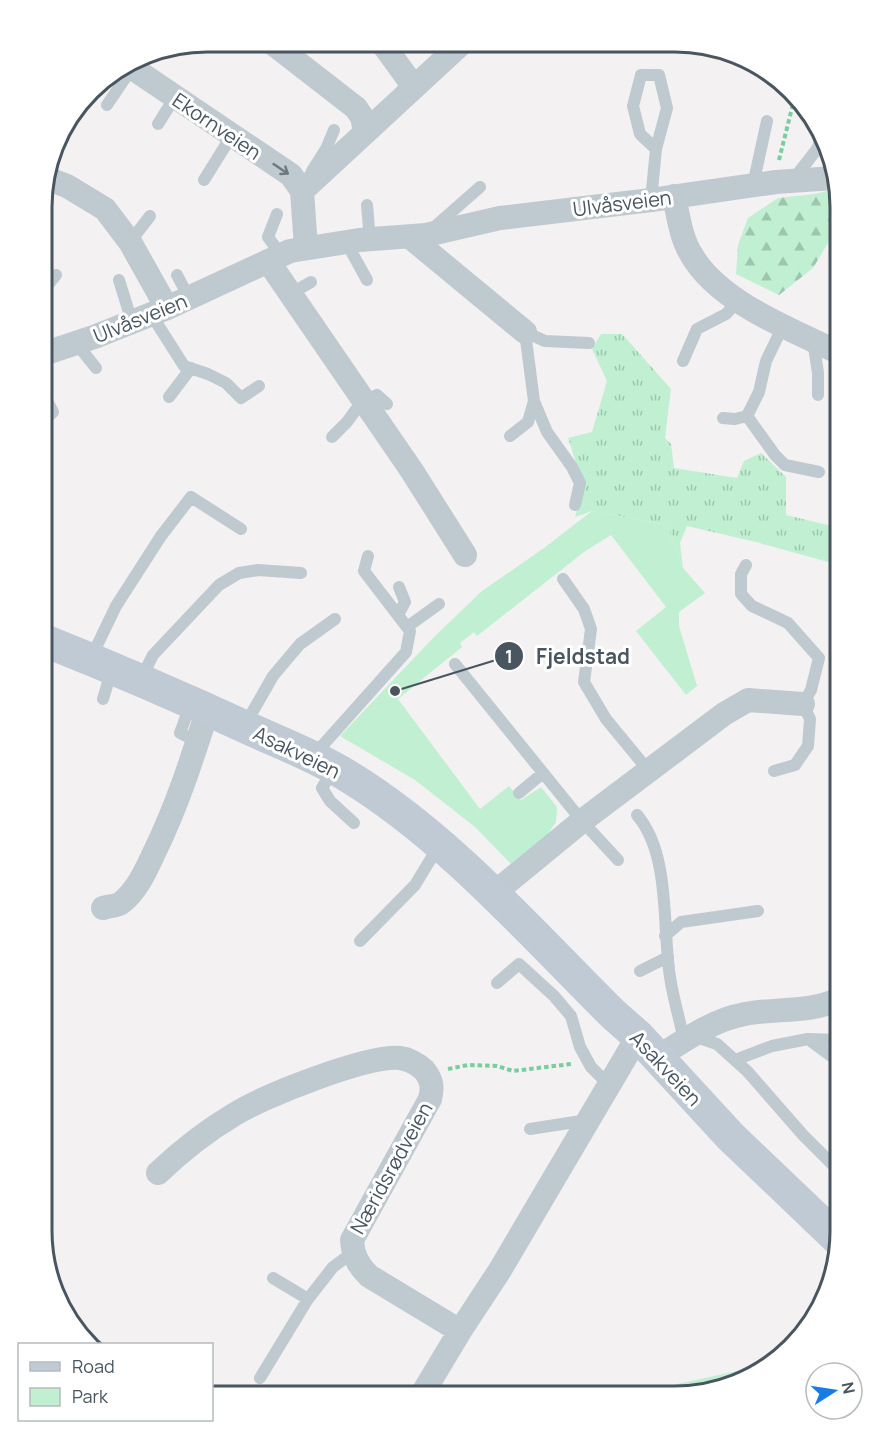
<svg xmlns="http://www.w3.org/2000/svg" width="882" height="1439" viewBox="0 0 882 1439" font-family="Manrope,sans-serif">
  <defs>
    <pattern id="grass-tufts" width="24" height="20" patternUnits="userSpaceOnUse" patternTransform="scale(1.5)"><rect width="24" height="20" fill="#c0f0d1"/><path d="M3 7l-1-3M5 7V3M7 7l1-3M15 17l-1-3M17 17v-4M19 17l1-3" fill="none" stroke="#9ec5ad"/></pattern>
    <pattern id="forest-firs" width="22" height="20" patternUnits="userSpaceOnUse" patternTransform="scale(1.5)"><rect width="22" height="20" fill="#c0f0d1"/><path d="M5 1l3.5 6h-7zM16 11l3.5 6h-7z" fill="#9ec5ad"/></pattern>
  </defs>
  <rect width="100%" height="100%" fill="#f3f1f1"/>
  <!-- grass -->
  <path fill="url(#grass-tufts)" d="M601,334h21l49,55 -6,49 6,6 3,24 63,10 7,-17 17,-8 25,24v38l46,11 8,-25v66l-8,-4 -76,-21 -69,-16 -7,17 3,25 -16,-43 -75,-14 -17,6 9,-30 -16,-49 24,-6 15,-51 -15,-32z
    M834,433l6,2v54l-10,-4z"/>
  <!-- forest -->
  <path fill="url(#forest-firs)" d="M836,189l4,19v24l-6,1 -21,35 -34,27 -43,-21 2,-29 10,-27 30,-20 36,-4z"/>
  <!-- park -->
  <path fill="#c0f0d1" d="M592,511l75,14 16,43 22,25 -26,19v14l18,60 -11,9 -50,-64 30,-24 -55,-72 -27,17 -107,84 -3,-4 -14,11 2,4 -64,52 82,110 29,-23 12,14 20,-13 16,20 -1,15 -11,16 -32,28 -38,-39 -60,-47 -75,-44 95,-100 47,-45 62,-43z
    M755,1367l1,3 -19,14 -63,13h-13l-2,-9z"/>
  <g fill="none" stroke-linecap="round" stroke-linejoin="round">
    <!-- path -->
    <path stroke="#78cea0" stroke-width="4" stroke-dasharray="4.5 3" stroke-linecap="butt" d="M779,160l15,-60
      M448,1069l20,-4 29,1 16,5 58,-7"/>
    <!-- service -->
    <path stroke="#bfc9d0" stroke-width="12" d="M466,44l20,3 13,-3
      M107,105l25,-37
      M158,124l17,-27
      M312,171l14,-22 8,-19
      M204,180l28,-45
      M793,180l24,-31 5,-12
      M753,185l14,-64
      M651,200l5,-51 11,-41 -8,-33h-18l-8,31 7,28 16,15
      M367,205l3,35
      M277,214l-9,23 13,18
      M431,230l49,-43
      M130,242l20,-26
      M346,242l21,38
      M177,275l12,23
      M119,280l13,42
      M43,291l13,-16
      M290,294l21,-12
      M151,314l33,52 24,8 18,9 15,15 18,-12
      M525,332l20,9 44,2
      M813,340l5,33v22
      M76,343l20,25
      M683,361l14,-32 29,-15 13,-14
      M169,397l22,-29
      M534,401l13,31 25,35 8,16 -5,22
      M365,402l12,-7 10,9
      M747,416l28,39 10,10 34,7
      M723,418l12,1 12,-3 12,-24 7,-31 17,-35
      M43,421l10,-9 -10,-18
      M510,436l18,-14 6,-21 -9,-69
      M332,437l15,-15 16,-22
      M746,565l-5,9v20l11,12 36,17 31,35 -8,32 -8,14 7,15 -2,27 -13,19 -21,6
      M563,579l21,30 7,20 -7,53 22,37 42,51
      M398,615l7,-13 -6,-15
      M407,627l32,-23
      M91,658l25,-52 45,-70 30,-39 50,32
      M455,664l127,157 36,39
      M141,679l12,-24 66,-70 20,-12 19,-3 43,3
      M103,699l9,-30
      M191,703l-11,30 18,9
      M245,725l28,-49 27,-32 35,-25
      M314,755l92,-103 4,-21 -46,-60 4,-15
      M333,770l-11,18 8,13 24,22
      M519,793l24,-20
      M637,815c34,40 25,112 33,162 3,21 10,43 14,64
      M665,936l16,-14 77,-11
      M360,941l55,-56 23,-38
      M640,971l28,-14
      M497,983l22,-19 35,32 17,20 9,31 11,20 18,18
      M693,1036l24,8 30,27 56,64 37,37
      M808,1039l32,1
      M735,1060l37,-14 36,-7 23,17
      M530,1129l58,-9
      M273,1278l35,21
      M260,1378l48,-79 25,-32 19,-14"/>
    <!-- minor -->
    <path stroke="#bfc9d0" stroke-width="24" d="M271,42l85,66 6,9 3,14
      M382,43l32,44
      M128,65l163,110 11,16 4,57
      M46,178l21,8 38,23 25,33 37,66
      M302,191l159,-147
      M674,196c4,19 7,42 17,58 27,48 101,76 149,99
      M410,237l115,95
      M268,261l144,210 53,84
      M43,354l51,-17 73,-29 123,-57 69,-11 67,-5 74,-17 151,-18 125,-18 58,-4
      M493,894l89,-73 142,-107 24,-14 55,4
      M103,908c6,-2 14,-2 18,-5 16,-12 25,-33 33,-50 23,-47 38,-94 54,-144
      M658,1057c27,-17 54,-37 87,-43 32,-6 64,-1 95,-15
      M158,1173c23,-22 50,-43 77,-59 29,-18 132,-59 165,-56 8,1 18,6 24,12 8,10 9,17 6,29l-78,141c1,16 6,25 17,36l91,55
      M421,1396l39,-65 40,-61 138,-234"/>
    <!-- secondary -->
    <path stroke="#bfcad4" stroke-width="33" d="M43,640c70,28 140,58 209,90 31,14 65,27 94,45 101,61 184,157 268,240l24,21 92,100 110,105"/>
  </g>
  <!-- one-way arrows -->
  <defs><path id="oneway-shaft" d="M-6 0H5M1.5-3L5.5 0L1.5 3" fill="none" stroke-width="1.6" stroke-linecap="round" stroke-linejoin="round" transform="scale(1.5)"/></defs>
  <use stroke="#6c7881" href="#oneway-shaft" transform="translate(281 169) rotate(34)"/>
  <g text-anchor="middle" dominant-baseline="central" stroke-width="6" stroke-linejoin="round" paint-order="stroke">
    <!-- street labels -->
    <g font-size="20" fill="#49555f" stroke="#fff">
      <text transform="translate(217 126) rotate(34)">Ekornveien</text>
      <text transform="translate(622 203) rotate(-7)">Ulvåsveien</text>
      <text transform="translate(140 318) rotate(-22)">Ulvåsveien</text>
      <text transform="translate(297 752) rotate(26)">Asakveien</text>
      <text transform="translate(666 1068) rotate(47)">Asakveien</text>
      <text transform="translate(391 1168) rotate(-61)">Næridsrødveien</text>
    </g>
  </g>
  <!-- crop -->
  <path d="M0 0H882V1439H0ZM207 52H675A155 155 0 0 1 830 207V1231A155 155 0 0 1 675 1386H207A155 155 0 0 1 52 1231V207A155 155 0 0 1 207 52Z" fill="#fff" fill-rule="evenodd"/>
  <path fill="none" stroke="#49555f" stroke-width="3" d="M207 52H675A155 155 0 0 1 830 207V1231A155 155 0 0 1 675 1386H207A155 155 0 0 1 52 1231V207A155 155 0 0 1 207 52Z"/>
  <!-- callouts -->
  <path fill="none" stroke="#49555f" stroke-width="2" d="M395 691L509 656"/>
  <g fill="#49555f" stroke="#fff" stroke-width="2">
    <circle cx="395" cy="691" r="6"/>
    <circle cx="509" cy="656" r="15"/>
  </g>
  <g font-size="18" text-anchor="middle" font-weight="bold" fill="#fff">
    <text x="509" y="663">1</text>
  </g>
  <g font-size="21" text-anchor="middle" font-weight="bold" fill="#49555f" stroke="#fff" stroke-width="6" stroke-linejoin="round" paint-order="stroke">
    <text x="583" y="664">Fjeldstad</text>
  </g>
  <!-- legend -->
  <rect x="18" y="1343" width="195" height="78" fill="#ffffff" stroke="#b6bbbf" stroke-width="1.5"/>
  <rect x="30" y="1362" width="30" height="9" fill="#bfcad4" stroke="#b6bbbf" stroke-width="1.5"/>
  <text x="72" y="1373" font-size="18" fill="#49555f">Road</text>
  <rect x="30" y="1388" width="30" height="18" fill="#c0f0d1" stroke="#b6bbbf" stroke-width="1.5"/>
  <text x="72" y="1403" font-size="18" fill="#49555f">Park</text>
  <!-- north arrow -->
  <g transform="translate(834 1391) rotate(78)"><circle r="28" fill="#ffffff" stroke="#b6bbbf" stroke-width="1.5"/>
  <path d="M0-4.5L10 22L0 15L-10 22Z" fill="#197be5"/>
  <text y="-9" font-size="16" font-weight="bold" text-anchor="middle" fill="#49555f">N</text>
  </g>
</svg>
